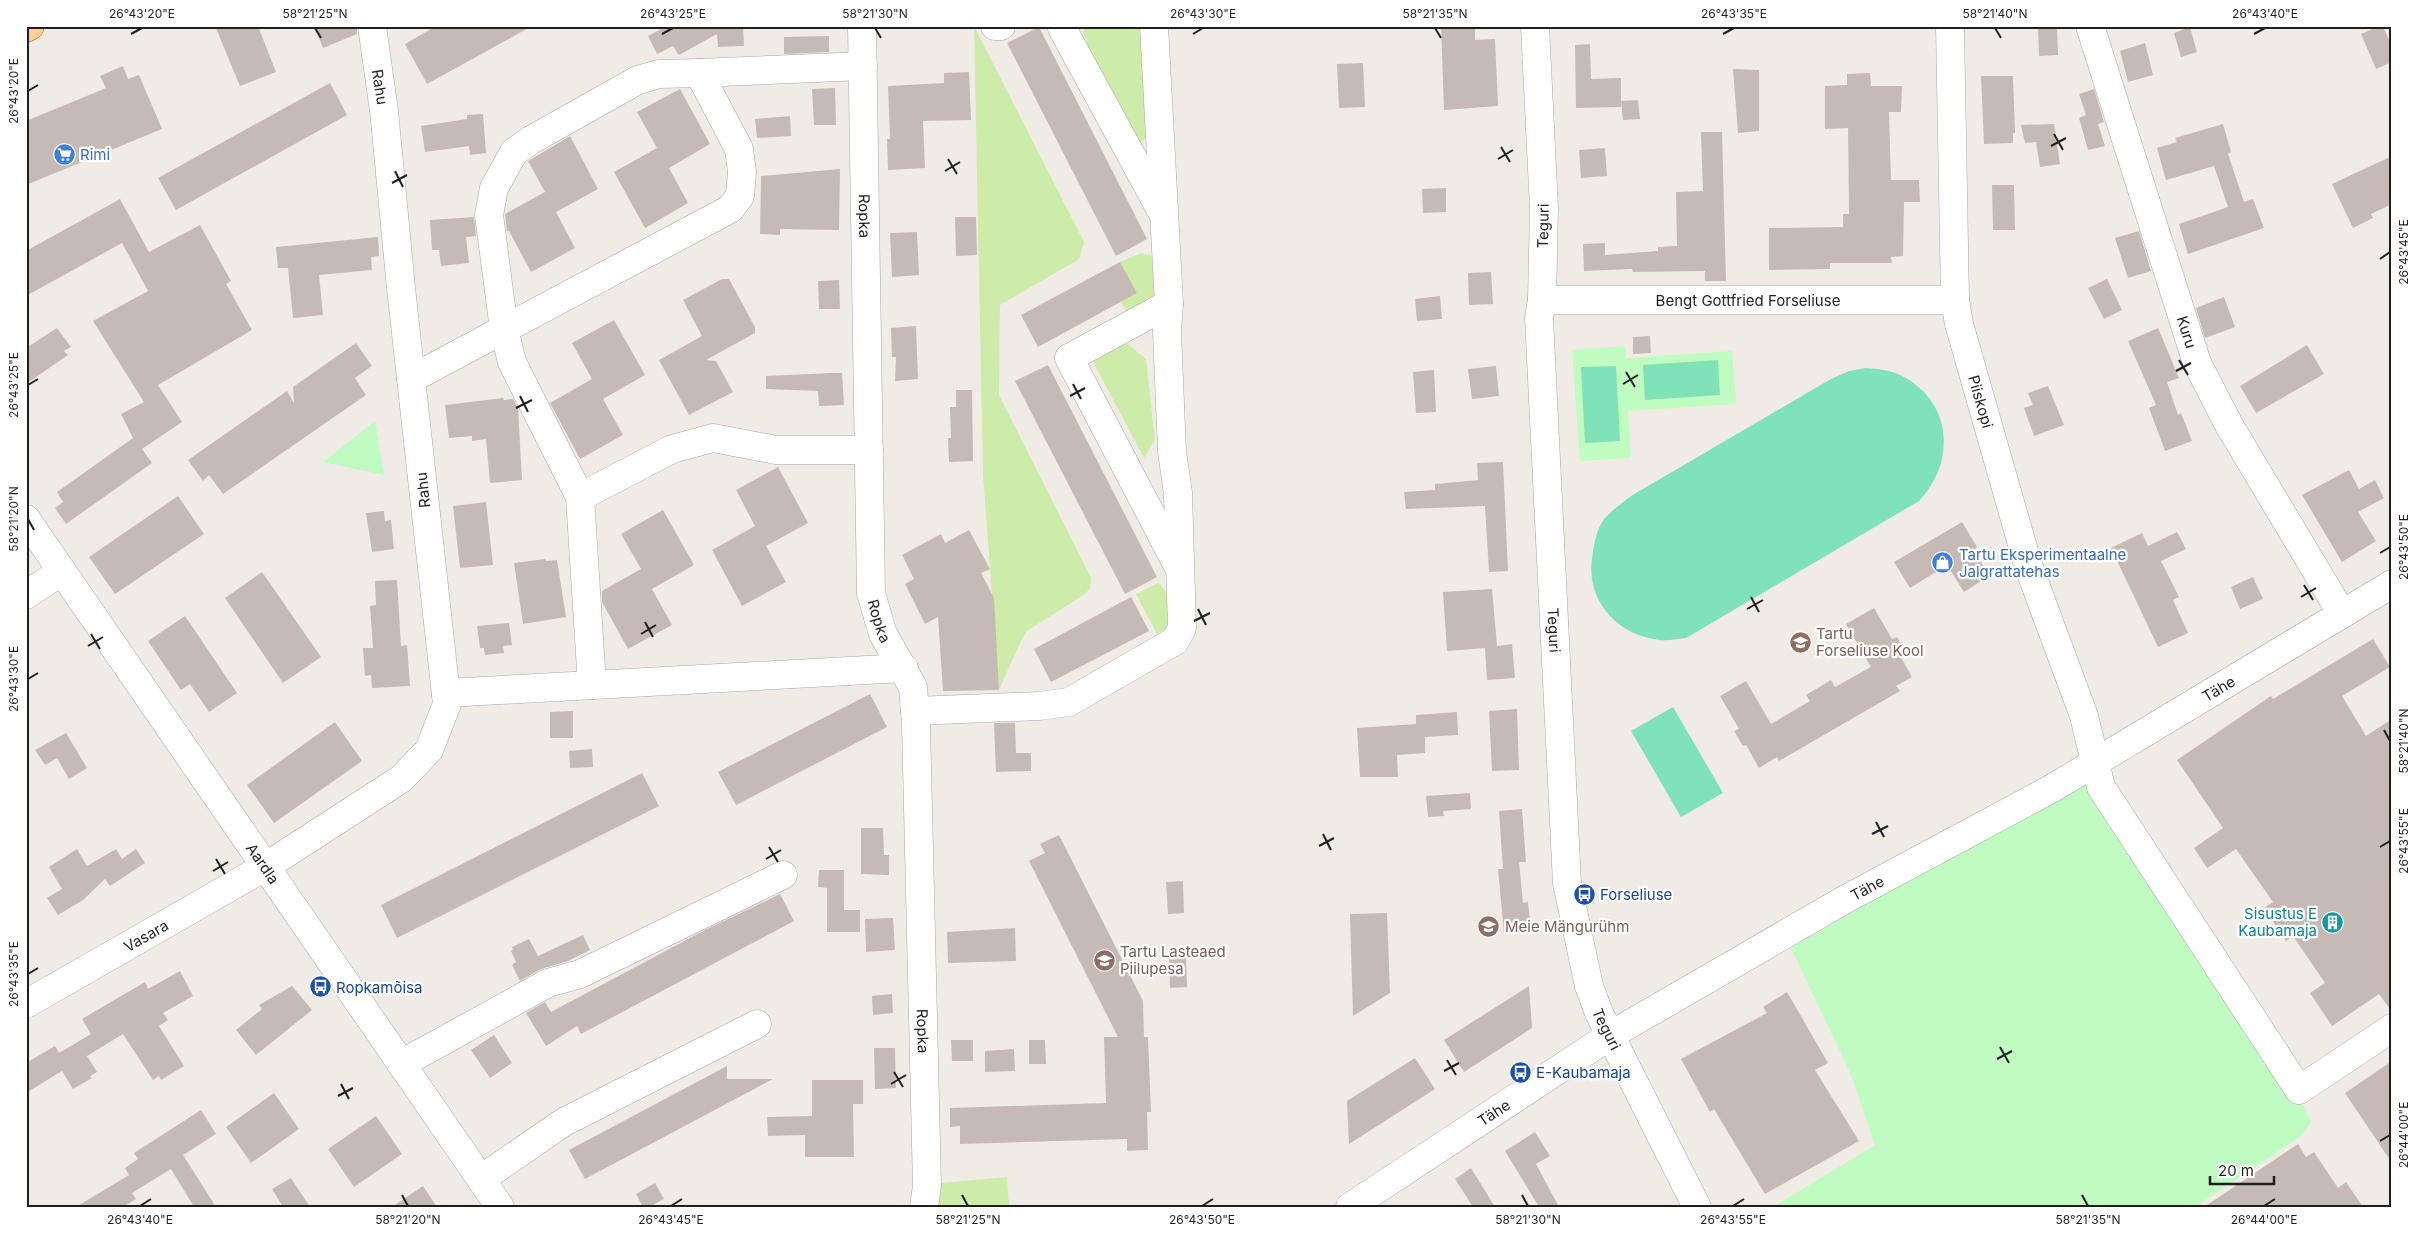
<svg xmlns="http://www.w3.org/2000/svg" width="2418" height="1233" viewBox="0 0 2418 1233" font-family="Inter,sans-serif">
  <rect width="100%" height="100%" fill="#f0ece5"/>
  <!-- grass -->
  <path fill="#cdeca9" d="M974,26l110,216 -4,15 -4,4 -76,44 -1,90 92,183 -1,11 -8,7 -55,35 -7,12 -21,47 -16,-216z
    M1086,26h54l6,111 -6,7 -53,-98 -4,-14z
    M1141,253l15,4 5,36 -33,22 -7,-13 16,-9 -17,-31z
    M1123,340l23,19 9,81 -11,18 -54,-102z
    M1158,583c12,8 13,29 12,44l-13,7 -21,-40z
    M1007,1177l2,30h-79l2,-23z"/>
  <!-- park -->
  <path fill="#c0fbc2" d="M1625,346l1,12 106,-7 4,53 -108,7 3,47 -51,3 -8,-111z
    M375,421l9,54 -61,-13z
    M2085,776l216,325 10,21 -11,15 -105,70h-422l102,-62 -24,-70 -60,-127z"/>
  <!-- pitch -->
  <path fill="#80e2b7" d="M1718,360l2,35 -75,5 -2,-35z
    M1616,366l4,75 -35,2 -4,-76z
    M1866,368c11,1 24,2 34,7 52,25 57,86 19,126l-233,137c-9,1 -19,3 -27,2 -42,-5 -73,-39 -67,-82 2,-13 4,-29 13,-40 7,-8 17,-15 26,-22l200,-117 18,-8z
    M1673,707l50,86 -42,24 -50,-86z"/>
  <!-- building -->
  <path fill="#c5bbb4" d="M215,26h43l18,46 -36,14z
    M314,26h43v8l-34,14z
    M436,26h96l-105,58 -22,-40z
    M667,26h76l1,20 -26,1 -1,-13 -38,21 -6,-9 -16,8 -9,-18z
    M1441,26h34v14l20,-1 3,67 -54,4z
    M2038,26h19l1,29 -19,1z
    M2380,26h3l9,21v15l-16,7 -15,-35z
    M1039,27l108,212 -31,17 -109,-213z
    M2190,27l7,25 -16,5 -7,-24z
    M829,36v16l-45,2v-17z
    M2145,43l8,32 -25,7 -8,-31z
    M1590,44l1,35 30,-1v29l-45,1 -1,-63z
    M1363,63l2,44 -26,1 -2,-44z
    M123,66l5,13 11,-4 23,54 -136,56v-64l80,-33 -6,-12z
    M1733,69l26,1v61l-21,2z
    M969,72l2,48 -48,1 2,47 -37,2 -1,-31h3l-2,-53 56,-3v-10z
    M1870,73l1,13h31l-1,26h-12l2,68h28l1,22h-16l-1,54 -12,1 1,6h-62v6l-61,1v-42l74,-1v-13h6l-1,-86 -23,1v-43l22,-1v-11z
    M1981,76h32l2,57h-2v10l-29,1z
    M330,83l17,32 -171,95 -18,-32z
    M835,88l1,37h-22l-2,-36z
    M680,89l30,55 -41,24 19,35 -43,25 -31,-56 43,-24 -20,-36z
    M2094,89l10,33 -6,2 7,22 -17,4 -9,-32 7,-3 -7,-21z
    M1638,100l2,19 -17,1 -2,-19z
    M483,114l3,39 -16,2 -1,-9 -44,6 -4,-26 46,-7v-4z
    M790,116l1,20 -34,2 -2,-19z
    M2054,124l6,40 -20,3 -4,-25 -11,1 -4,-18z
    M2223,124l8,28 -3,2 16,48 9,-3 11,29 -76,26 -9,-30 49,-17 -14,-41 -48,14 -9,-32 20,-6 -2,-4z
    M1701,132h21l4,149h-21v-10l-72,1 -1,-3 -48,2 -1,-27 22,-1v12l53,-4v-4l19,-1 -1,-54 27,-1z
    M570,136l28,53 -42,23 19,36 -44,24 -22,-41h-2l-2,-17 40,-22 -17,-31z
    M1605,148l2,28 -26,2 -2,-28z
    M2392,156v48l-21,10 2,4 -20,10 -21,-44z
    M840,169l-1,61 -59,-1v6l-20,-1 1,-58z
    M1992,185h22l1,45h-22z
    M1446,188v24l-23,1 -1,-24z
    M120,199l29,53 51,-27 31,56 -5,3 26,46 -94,55 24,37 -40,27 10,14 -86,61 -11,-16 8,-6 -6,-10 76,-54 -12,-24 23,-12 -51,-81 55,-30 -26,-48 -96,53v-45z
    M474,217l2,19 -10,1 3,26 -28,3 -2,-16h-7l-2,-30z
    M955,217h21l1,38 -21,1z
    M2139,231l12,40 -23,7 -13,-40z
    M917,232l2,43 -27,2 -2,-44z
    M378,237l1,19 -8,1 1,13 -53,5 4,40 -30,3 -5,-50h-10l-2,-21z
    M1120,262l17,31 -99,54 -17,-32z
    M1491,272l2,32 -24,1 -1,-32z
    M722,279h7l26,48v6l-49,27 10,1 17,31 -44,23 -30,-55 43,-24 -19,-36z
    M2107,279l15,31 -18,9 -16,-31z
    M839,280l1,29h-21l-1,-28z
    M1440,296l2,23 -25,2 -2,-22z
    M2224,297l11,30 -30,11 -9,-30z
    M614,320l31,55 -42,24 20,36 -43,24 -30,-56 42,-24 -20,-36z
    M916,326l2,53 -23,2 1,-24h-4l-1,-29z
    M57,328l14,19 -7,4 4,4 -42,29v-36z
    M2158,328l21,50 -12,4 11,33 3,-2 11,28 -27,10 -16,-43 7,-3 -28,-64z
    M1650,336l1,17 -18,1v-17z
    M356,343l16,23 -17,12 11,17 -143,99 -14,-19 -6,6 -15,-21 99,-69 7,12 -1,-16z
    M2307,345l17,29 -68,39 -16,-27z
    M1048,365l109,212 -32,17 -110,-213z
    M1496,366l3,30 -27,3 -4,-30z
    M1434,370l2,42 -20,1 -3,-41z
    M832,373h10l2,32 -25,1 -1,-15 -52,-2v-13z
    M2048,386l16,39 -30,11 -10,-28 9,-3 -5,-12z
    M956,390h16l1,71 -24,1 -1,-24h3l-1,-31h6z
    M503,398l1,2 9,-1 5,9 4,72 -32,3 -4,-44 -14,2v-5l-23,2 -4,-33z
    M1503,462l5,109 -19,1 -4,-66 -79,3 -2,-17 31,-2v-6l43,-4 -1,-17z
    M778,467l30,56 -42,23 20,36 -44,24 -30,-56 43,-24 -19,-36z
    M2349,470l10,19 16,-9 9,18 -26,14 18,29 -34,21 -40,-67z
    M178,496l26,38 -89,60 -26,-37z
    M486,502l7,63 -33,3 -7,-62z
    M663,510l31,55 -42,24 20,36 -44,24 -26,-47v-11l39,-22 -20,-35z
    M384,511l1,10 6,-1 3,29 -22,3 -6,-39z
    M1962,522l15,25 -3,3 15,26 -25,16 -17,-27 -37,23 -16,-26z
    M969,530l21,39 -9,4 13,25 5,92 -56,1 -5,-74 -13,7 -20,-40 9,-5 -12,-24 39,-21 4,9z
    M2177,532l9,17 -25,12 18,36 -6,3 15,33 -30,14 -47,-99 31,-15 6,13z
    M545,559l1,2 11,-1 9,57 -43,7 -9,-61z
    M262,572l59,85 -38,26 -58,-85z
    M2253,577l10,22 -23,10 -9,-22z
    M397,580l4,66 6,-1 3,41 -38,2 -1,-13 -6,1 -2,-28h10l-3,-42 6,-1 -1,-24z
    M1492,589l5,57 15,-2 3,34 -28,2 -2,-32 -38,3 -4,-59z
    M1131,597l18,34 -98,51 -17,-33z
    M1874,608l18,31 5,-2 8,13 -6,4 13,23 -16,9 4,5 -121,70 -2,-4 -18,11 -13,-23 -3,1 -9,-15 5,-2 -19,-33 26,-15 25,43 39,-23 -4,-6 25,-15 4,7 36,-20 -25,-43z
    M185,616l52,77 -28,19 -19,-28 -9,6 -33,-49z
    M509,623l3,22 -9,1 1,7 -19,2 -1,-7h-4l-3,-22z
    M2373,639l17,28 -48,29 24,40 26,-17v293l-13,-18 -47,32 -22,-33 15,-10 -32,-47 -7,5 -22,-33 9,-6 -37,-53 -29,19 -13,-20 29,-20 -46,-68 94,-64 2,3z
    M870,694l17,33 -151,78 -18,-33z
    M1517,709l2,61 -27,1 -3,-60z
    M573,711v27h-23v-26z
    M1457,712l1,23 -33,2v16l-28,2 1,22h-38l-3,-49 59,-4v-9z
    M335,722l27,39 -88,62 -27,-38z
    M994,723h21l1,30h15v18l-35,1z
    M66,733l21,35 -18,11 -12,-21 -12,7 -10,-15z
    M592,749l1,18 -23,1 -1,-17z
    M642,773l17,33 -262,132 -16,-33z
    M1470,793l1,16 -28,2 1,5 -16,1 -2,-21z
    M1522,809l4,53h-7l4,41 5,-1 3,29 -27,2 -6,-64h5l-4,-58z
    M861,828h22l1,27h5v20l-28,-1z
    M1059,835l84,166 1,36h4l3,75h-4l1,38 -21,1v-12l-167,5v-18l-10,1v-19l156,-5 -2,-66h14l-89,-176 16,-8 -5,-9z
    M77,849l10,17 29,-17 6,10 14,-10 9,14 -35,23 -5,-7 -22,21 -25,15 -11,-17 15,-9 -13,-22z
    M819,870h25v40h16v22h-33v-44l-9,-1z
    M1183,881l1,32 -16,1 -2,-32z
    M780,894l14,27 -213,113 -4,-8 -31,20 -20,-33 19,-11 6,10 152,-81z
    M1387,913l3,80 -37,23 -3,-102z
    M893,918l2,32 -29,2 -1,-33z
    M1015,928l1,33 -68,2 -1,-31z
    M583,935l7,15 -22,11 -27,8 -21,12 -8,-16 4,-3 -5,-11 2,-1 -1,-3 17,-8 9,17z
    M1169,956h17l1,31 -17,1z
    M180,971l13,25 -30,17 5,7 -9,6 25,40 -23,14 -2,-4 -6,4 -30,-46 -36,22 10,16 -7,4 2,2 -19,11 -11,-18 -36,22v-30l29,-17 4,7 32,-19 -9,-15 63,-37 3,7z
    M292,986l20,24 -56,45 -20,-25 26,-21 -3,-4z
    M1529,986l3,42 -68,44 -20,-32z
    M1787,992l41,71 -13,7 44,71 -94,53 -51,-85 -4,3 -29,-53 86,-46 -4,-6z
    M892,994l1,19 -20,2 -1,-19z
    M494,1035l18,28 -22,15 -19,-28z
    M951,1040h22v21h-21z
    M1029,1040h16l1,24h-17z
    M874,1048h21l1,40 -21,1z
    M1014,1049l1,22 -30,1v-21z
    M1415,1058l20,31 -86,55 -2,-43z
    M2392,1061v102l-47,-70z
    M727,1066v13h46l-188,100 -16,-29z
    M812,1080h51v24h-10l1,53h-49v-22l-37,1 -1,-19 45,-1z
    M274,1093l25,36 -48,34 -25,-36z
    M201,1110l15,24 -33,21 33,52h-22l-23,-38 -39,24 4,6 -13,8h-47l53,-32 -4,-7 13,-9 -4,-6z
    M376,1116l26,38 -48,33 -26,-38z
    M1535,1132l15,24 -14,8 23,43h-20l-34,-56z
    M2298,1144l8,13 8,-5 24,36 8,-6 17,25h-159z
    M1471,1168l24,39h-22l-18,-28z
    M291,1178l19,29h-27l-11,-18z
    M655,1183l9,16 -15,8h-6l-7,-13z
    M423,1186l14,21h-45z"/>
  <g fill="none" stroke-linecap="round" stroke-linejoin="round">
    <defs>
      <g id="minor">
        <path id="s1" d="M862,26l9,567 12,41 30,53 3,37 11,462 -3,21"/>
        <path d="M995,26h6"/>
        <path d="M1066,26l-4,2 99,182"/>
        <path id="s2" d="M1535,26l9,183 -2,91 -3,18 28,565 22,103 10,27 98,194"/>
        <path id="s3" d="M1950,26l5,274 4,24 69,241 56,151 17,71 198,303 93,-62"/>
        <path id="s4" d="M2090,26l107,337 32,62 113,189"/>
        <path d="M699,73l164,-7"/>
        <path id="s5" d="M1542,300h413"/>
        <path d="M1169,304l-100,54 108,206"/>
        <path d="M411,379c106,-57 212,-113 319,-170l10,-13 2,-24 -3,-23 -40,-76 -40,1 -21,6 -107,60 -17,12 -20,36 -5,27 15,114 8,33 68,135 92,-48 41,-11 63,12h93"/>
        <path d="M580,497l12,188"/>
        <path id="s6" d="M26,519l474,688"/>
        <path d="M26,595l36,-24"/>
        <path d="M446,693l458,-25"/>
        <path d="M915,711l124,-5 30,-4 106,-61 7,-13 -4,-135 -6,-41 -5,-120 2,-28 -15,-278"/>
        <path id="s7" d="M26,1004l239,-137 136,-88 28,-29 18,-46 -46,-416 -17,-177 -12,-85"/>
        <path d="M401,1064l147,-81 32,-9 203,-99"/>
        <path d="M481,1179l83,-57 193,-98"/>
        <path id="s8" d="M1350,1207l261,-172 233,-135 207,-111 341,-205"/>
      </g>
      <path id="major" d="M26,28l4,-2"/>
    </defs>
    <!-- minor casing -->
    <use href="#minor" stroke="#a6a6a6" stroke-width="29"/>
    <!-- major casing -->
    <use href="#major" stroke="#9a5f00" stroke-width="29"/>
    <!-- minor -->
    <use href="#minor" stroke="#fff" stroke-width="28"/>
    <!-- major -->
    <use href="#major" stroke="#ffcf9b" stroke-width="28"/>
  </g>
  <!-- ticks -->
  <path fill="none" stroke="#1f1f1f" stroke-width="2" d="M315,28l6,10M875,28l6,10M1435,28l6,10M1995,28l6,10M131,34l11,-6M662,34l11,-6M1193,34l10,-6M1723,34l11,-6M2254,34l11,-6M28,91l10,-6M2054,134l9,16M2051,146l15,-8M1501,147l9,15M948,159l9,15M1498,159l15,-9M395,171l8,16M945,171l15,-9M392,183l15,-8M2380,259l10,-7M2179,360l9,15M2176,371l15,-8M1626,372l9,15M1073,384l8,15M1623,384l15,-9M28,385l10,-6M520,396l8,16M1070,396l15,-8M516,408l16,-8M28,519l6,11M2380,553l10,-6M2304,585l9,15M1751,597l8,15M2301,597l15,-9M1198,609l8,16M1747,609l16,-9M1194,621l16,-8M645,622l8,15M91,634l9,15M641,634l15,-9M88,646l15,-9M28,679l10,-6M2384,730l6,11M1876,822l8,15M1323,834l8,16M1872,834l16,-8M1319,846l15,-8M769,847l9,15M2380,847l10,-6M216,859l9,15M766,859l15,-9M213,871l15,-9M28,974l10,-6M2000,1047l9,16M1997,1059l15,-8M1447,1060l9,15M1444,1071l15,-8M894,1072l9,15M341,1084l8,15M891,1084l15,-9M338,1096l15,-8M2380,1141l10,-6M402,1195l6,11M962,1195l6,11M1522,1195l6,11M2082,1195l6,11M140,1206l11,-7M671,1206l11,-7M1202,1206l11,-7M1733,1206l11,-7M2264,1206l11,-7"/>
  <!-- icons -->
  <defs>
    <symbol id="supermarket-disc" viewBox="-11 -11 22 22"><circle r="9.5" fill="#3f7fe0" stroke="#fff"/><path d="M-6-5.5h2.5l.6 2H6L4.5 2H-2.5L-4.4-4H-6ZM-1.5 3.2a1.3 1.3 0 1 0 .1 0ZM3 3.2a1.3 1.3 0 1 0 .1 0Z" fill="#fff"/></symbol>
    <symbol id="shop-disc" viewBox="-11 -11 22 22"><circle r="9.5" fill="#3f7fe0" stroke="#fff"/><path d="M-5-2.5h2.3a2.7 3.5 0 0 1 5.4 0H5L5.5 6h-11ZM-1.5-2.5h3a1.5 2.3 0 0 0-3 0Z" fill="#fff"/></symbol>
    <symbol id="school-disc" viewBox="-11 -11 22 22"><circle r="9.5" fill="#8d6e63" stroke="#fff"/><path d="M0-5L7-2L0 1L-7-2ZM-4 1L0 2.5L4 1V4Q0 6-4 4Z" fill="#fff"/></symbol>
    <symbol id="bus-disc" viewBox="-11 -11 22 22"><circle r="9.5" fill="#1a4fb4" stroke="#fff"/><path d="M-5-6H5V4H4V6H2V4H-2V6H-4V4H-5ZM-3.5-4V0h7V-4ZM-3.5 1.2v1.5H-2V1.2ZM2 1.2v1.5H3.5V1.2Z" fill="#fff"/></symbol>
    <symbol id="building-disc" viewBox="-11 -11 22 22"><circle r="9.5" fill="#0f9aa8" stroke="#fff"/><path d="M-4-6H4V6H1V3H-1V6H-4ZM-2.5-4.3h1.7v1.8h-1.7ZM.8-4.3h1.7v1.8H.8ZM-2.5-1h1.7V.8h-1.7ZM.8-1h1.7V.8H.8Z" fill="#fff"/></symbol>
  </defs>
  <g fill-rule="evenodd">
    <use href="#supermarket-disc" x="52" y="142" width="25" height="25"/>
    <use href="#shop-disc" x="1930" y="550" width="25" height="25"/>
    <use href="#school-disc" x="1788" y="630" width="25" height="25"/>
    <use href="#bus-disc" x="1572" y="882" width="25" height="25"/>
    <use href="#building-disc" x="2320" y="910" width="25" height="25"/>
    <use href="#school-disc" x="1476" y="914" width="25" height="25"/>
    <use href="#school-disc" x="1092" y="948" width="25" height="25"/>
    <use href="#bus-disc" x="308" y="974" width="25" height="25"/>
    <use href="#bus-disc" x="1508" y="1060" width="25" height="25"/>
  </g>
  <g text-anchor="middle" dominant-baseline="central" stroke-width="4.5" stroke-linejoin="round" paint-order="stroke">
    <!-- street labels -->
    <g font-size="15" fill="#1f1f1f" stroke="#fff">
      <text transform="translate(380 87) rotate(81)">Rahu</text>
      <text stroke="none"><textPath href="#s1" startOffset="190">Ropka</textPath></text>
      <text transform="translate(1543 226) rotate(-89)">Teguri</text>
      <text stroke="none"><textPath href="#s5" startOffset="206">Bengt Gottfried Forseliuse</textPath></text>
      <text stroke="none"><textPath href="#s4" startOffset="321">Kuru</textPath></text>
      <text stroke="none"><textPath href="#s3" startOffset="379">Piiskopi</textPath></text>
      <text transform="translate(423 490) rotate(-96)">Rahu</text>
      <text stroke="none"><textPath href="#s1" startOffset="596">Ropka</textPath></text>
      <text stroke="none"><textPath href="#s2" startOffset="605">Teguri</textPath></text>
      <text stroke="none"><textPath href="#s8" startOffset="1012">Tähe</textPath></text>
      <text stroke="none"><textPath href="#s6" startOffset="418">Aardla</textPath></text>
      <text stroke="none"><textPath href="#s8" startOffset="608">Tähe</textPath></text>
      <text stroke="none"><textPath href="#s7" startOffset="138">Vasara</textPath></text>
      <text stroke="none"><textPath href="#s2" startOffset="1010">Teguri</textPath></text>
      <text stroke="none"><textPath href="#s1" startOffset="1015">Ropka</textPath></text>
      <text stroke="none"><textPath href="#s8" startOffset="172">Tähe</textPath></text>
    </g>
    <!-- shop labels -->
    <g font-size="15" fill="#366cbe" stroke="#fff" text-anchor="start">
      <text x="80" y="154">Rimi</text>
      <text x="1959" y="554">Tartu Eksperimentaalne<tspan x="1959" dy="17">Jalgrattatehas</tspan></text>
    </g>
    <!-- education labels -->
    <g font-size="15" fill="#785e54" stroke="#fff" text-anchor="start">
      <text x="1816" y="633">Tartu<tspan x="1816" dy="17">Forseliuse Kool</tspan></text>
      <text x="1505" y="926">Meie Mängurühm</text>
      <text x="1120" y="951">Tartu Lasteaed<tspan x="1120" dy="17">Piilupesa</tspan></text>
    </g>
    <!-- transit labels -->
    <g font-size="15" fill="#164399" stroke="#fff" text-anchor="start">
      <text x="1600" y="894">Forseliuse</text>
      <text x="336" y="987">Ropkamõisa</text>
      <text x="1536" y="1072">E-Kaubamaja</text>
    </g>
    <!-- culture labels -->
    <g font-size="15" fill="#0d838f" stroke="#fff" text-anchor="end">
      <text x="2317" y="913">Sisustus E<tspan x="2317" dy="17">Kaubamaja</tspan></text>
    </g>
  </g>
  <!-- border -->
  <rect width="2418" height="1233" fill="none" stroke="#ffffff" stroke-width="55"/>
  <!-- scale -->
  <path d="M2210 1176v8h64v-8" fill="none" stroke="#1f1f1f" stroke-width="2.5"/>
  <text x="2218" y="1176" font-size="15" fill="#1f1f1f" stroke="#ffffff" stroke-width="4" paint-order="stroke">20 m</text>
  <rect x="28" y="28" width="2362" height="1178" fill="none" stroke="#1f1f1f" stroke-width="2"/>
  <g font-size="12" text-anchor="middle" fill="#1f1f1f">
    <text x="142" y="18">26°43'20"E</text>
    <text x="315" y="18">58°21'25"N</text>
    <text x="673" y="18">26°43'25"E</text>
    <text x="875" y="18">58°21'30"N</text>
    <text x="1203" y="18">26°43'30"E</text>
    <text x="1435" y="18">58°21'35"N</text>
    <text x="1734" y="18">26°43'35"E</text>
    <text x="1995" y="18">58°21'40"N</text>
    <text x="2265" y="18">26°43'40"E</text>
    <text transform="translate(14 91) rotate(-90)" y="4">26°43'20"E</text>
    <text transform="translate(2404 252) rotate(-90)" y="4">26°43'45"E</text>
    <text transform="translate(14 385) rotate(-90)" y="4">26°43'25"E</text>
    <text transform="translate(14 519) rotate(-90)" y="4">58°21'20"N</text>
    <text transform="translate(2404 547) rotate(-90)" y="4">26°43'50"E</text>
    <text transform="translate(14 679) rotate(-90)" y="4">26°43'30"E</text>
    <text transform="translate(2404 741) rotate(-90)" y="4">58°21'40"N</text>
    <text transform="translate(2404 841) rotate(-90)" y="4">26°43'55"E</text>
    <text transform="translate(14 974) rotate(-90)" y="4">26°43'35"E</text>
    <text transform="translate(2404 1135) rotate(-90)" y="4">26°44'00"E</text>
    <text x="140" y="1224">26°43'40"E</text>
    <text x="408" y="1224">58°21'20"N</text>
    <text x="671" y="1224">26°43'45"E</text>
    <text x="968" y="1224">58°21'25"N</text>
    <text x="1202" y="1224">26°43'50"E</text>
    <text x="1528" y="1224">58°21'30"N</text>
    <text x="1733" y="1224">26°43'55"E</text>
    <text x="2088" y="1224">58°21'35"N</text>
    <text x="2264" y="1224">26°44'00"E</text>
  </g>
</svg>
